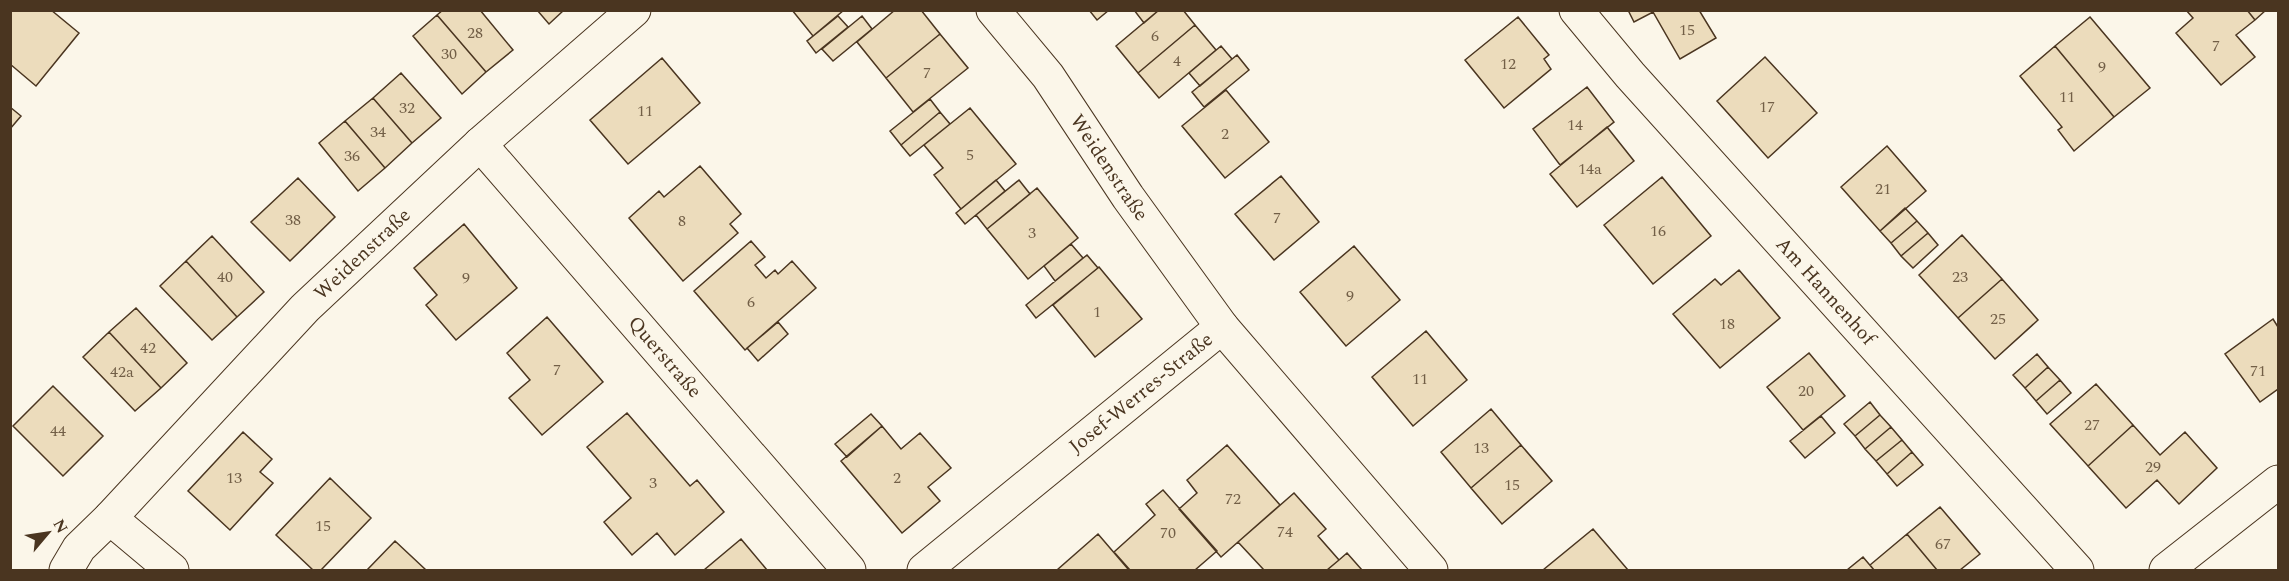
<svg xmlns="http://www.w3.org/2000/svg" width="2289" height="581" viewBox="0 0 2289 581" font-family="Spectral,serif">
  <rect width="100%" height="100%" fill="#fbf6e9"/>
  <!-- building -->
  <path fill="#ecdcbc" stroke="#4a3520" stroke-width="1.5" d="M10,10h41l28,23 -43,53 -26,-22z
    M443,10h37l33,40 -27,22 -49,-57z
    M537,10h27l-15,14z
    M792,10h52l-31,26z
    M895,10h26l19,24 -54,44 -29,-36z
    M1089,10h20l-12,10z
    M1134,10h25l-15,13z
    M1159,10h24l12,15 -57,48 -22,-27z
    M1628,10h71l17,28 -36,21 -27,-47 -19,10z
    M2186,10h61l8,10 -19,15 19,22 -34,28 -45,-52 17,-15z
    M2247,10h19l-11,10z
    M437,15l49,57 -24,22 -49,-58z
    M838,16l10,11 -32,26 -9,-12z
    M862,16l10,13 -39,32 -11,-12z
    M1518,17l31,38 -5,4 7,10 -47,39 -39,-48z
    M2090,17l60,71 -36,29 -59,-71z
    M1195,25l21,25 -57,48 -21,-25z
    M940,34l28,34 -55,44 -27,-34z
    M1221,46l11,13 -32,27 -11,-13z
    M2055,46l59,71 -40,34 -16,-21 4,-3 -42,-51z
    M1237,55l12,15 -45,37 -12,-15z
    M1765,57l52,56 -49,45 -51,-57z
    M662,58l38,45 -72,61 -38,-44z
    M401,73l40,45 -29,25 -39,-45z
    M1587,87l27,35 -54,43 -27,-36z
    M1226,90l43,52 -44,36 -43,-52z
    M373,98l39,45 -27,25 -40,-47z
    M930,99l10,13 -39,33 -11,-14z
    M10,107l11,9 -11,13z
    M970,108l46,56 -55,45 -27,-34 9,-7 -19,-23z
    M940,112l10,12 -40,32 -9,-11z
    M345,121l40,47 -27,23 -39,-48z
    M1607,127l27,34 -57,46 -27,-33z
    M1887,146l39,45 -46,40 -39,-44z
    M700,166l41,48 -11,10 8,9 -55,48 -54,-63 30,-27 5,6z
    M1281,176l38,46 -45,38 -39,-46z
    M1662,177l49,59 -58,48 -49,-59z
    M298,178l37,39 -45,44 -39,-39z
    M996,180l9,11 -40,33 -9,-11z
    M1019,180l11,14 -43,35 -11,-14z
    M1037,188l41,50 -50,41 -41,-50z
    M1905,208l12,13 -26,22 -11,-12z
    M1917,221l11,12 -27,23 -10,-13z
    M464,224l53,64 -61,52 -30,-35 11,-10 -23,-27z
    M1928,233l10,12 -25,23 -12,-12z
    M1962,235l40,44 -44,39 -39,-43z
    M212,236l52,56 -27,25 -51,-56z
    M751,241l14,16 -10,8 11,13 9,-8 3,4 14,-13 24,27 -71,62 -51,-59z
    M1071,244l12,14 -28,23 -11,-15z
    M1354,246l46,54 -54,46 -46,-54z
    M1087,255l11,13 -62,50 -10,-13z
    M186,261l51,56 -25,23 -52,-54z
    M1099,267l43,52 -47,38 -42,-52z
    M1739,270l41,48 -60,50 -47,-54 42,-35 6,6z
    M2002,279l36,41 -43,39 -37,-41z
    M136,308l51,55 -26,25 -52,-56z
    M547,317l56,65 -61,53 -33,-37 21,-18 -23,-27z
    M2273,319l5,8v62l-18,13 -35,-48z
    M778,322l10,12 -30,27 -11,-13z
    M1426,331l41,49 -54,46 -41,-49z
    M109,332l52,56 -26,23 -52,-54z
    M1809,353l36,43 -42,34 -36,-43z
    M2037,354l11,13 -23,21 -12,-13z
    M2048,367l12,13 -24,21 -11,-13z
    M2060,380l11,13 -24,21 -11,-13z
    M2096,384l37,41 -45,41 -38,-42z
    M53,386l50,50 -40,40 -50,-50z
    M1870,402l10,13 -25,21 -11,-12z
    M1491,409l30,36 -50,43 -30,-36z
    M627,413l63,73 7,-6 27,32 -49,43 -18,-22 -25,22 -28,-33 27,-24 -44,-51z
    M871,414l11,12 -35,31 -12,-13z
    M1880,415l11,12 -26,22 -10,-13z
    M1821,416l14,17 -30,25 -15,-17z
    M2133,425l27,30 25,-23 32,36 -38,36 -22,-24 -31,28 -38,-42z
    M882,426l19,23 19,-16 31,35 -23,19 12,14 -38,32 -61,-72z
    M1891,427l11,13 -26,21 -11,-12z
    M243,432l29,27 -12,13 13,11 -43,47 -42,-39z
    M1902,440l10,12 -25,22 -11,-13z
    M1227,445l53,60 -59,52 -42,-48 18,-16 -10,-13z
    M1521,445l31,36 -50,43 -31,-36z
    M1912,452l11,13 -26,21 -10,-12z
    M330,478l41,40 -50,52h-8l-37,-35z
    M1163,490l54,61 -22,19h-65l-16,-18 41,-37 -9,-11z
    M1294,493l32,36 -8,7 21,24 -12,10h-63l-26,-28z
    M1940,507l40,47 -20,16h-23l-30,-36z
    M1593,529l35,41h-85z
    M1098,534l30,35 -2,1h-69z
    M1907,534l30,36h-63l-4,-5z
    M741,539l26,31h-63z
    M395,541l31,29h-59z
    M1347,553l15,17h-35l12,-10z
    M1863,557l11,13h-27z"/>
  <g fill="none" stroke-linecap="round" stroke-linejoin="round">
    <defs>
      <g id="street">
        <path id="s1" d="M993,10l55,66 80,121 94,130"/>
        <path id="s2" d="M1576,10l54,65 447,495"/>
        <path id="s3" d="M480,144l369,426"/>
        <path d="M110,518l62,52"/>
        <path id="s4" d="M66,570l13,-22 31,-30 195,-210 175,-164 154,-134"/>
        <path id="s5" d="M924,570l298,-243 209,243"/>
        <path d="M2166,570l112,-88"/>
      </g>
    </defs>
    <!-- street casing -->
    <use href="#street" stroke="#4a3520" stroke-width="35"/>
    <!-- street -->
    <use href="#street" stroke="#fbf6e9" stroke-width="33"/>
  </g>
  <g text-anchor="middle" dominant-baseline="central" stroke-width="4.5" stroke-linejoin="round" paint-order="stroke">
    <!-- number labels -->
    <g font-size="16" fill="#725f47">
      <text x="1687" y="30">15</text>
      <text x="475" y="33">28</text>
      <text x="1155" y="36">6</text>
      <text x="2216" y="46">7</text>
      <text x="449" y="54">30</text>
      <text x="1177" y="61">4</text>
      <text x="1508" y="64">12</text>
      <text x="2102" y="67">9</text>
      <text x="927" y="73">7</text>
      <text x="2067" y="97">11</text>
      <text x="1767" y="107">17</text>
      <text x="407" y="108">32</text>
      <text x="645" y="111">11</text>
      <text x="1575" y="125">14</text>
      <text x="378" y="132">34</text>
      <text x="1225" y="134">2</text>
      <text x="970" y="155">5</text>
      <text x="352" y="156">36</text>
      <text x="1590" y="169">14a</text>
      <text x="1883" y="189">21</text>
      <text x="1277" y="218">7</text>
      <text x="293" y="220">38</text>
      <text x="682" y="221">8</text>
      <text x="1658" y="231">16</text>
      <text x="1032" y="233">3</text>
      <text x="225" y="277">40</text>
      <text x="1960" y="277">23</text>
      <text x="466" y="278">9</text>
      <text x="1350" y="296">9</text>
      <text x="751" y="302">6</text>
      <text x="1097" y="312">1</text>
      <text x="1998" y="319">25</text>
      <text x="1727" y="324">18</text>
      <text x="148" y="348">42</text>
      <text x="557" y="370">7</text>
      <text x="2258" y="371">71</text>
      <text x="122" y="372">42a</text>
      <text x="1420" y="379">11</text>
      <text x="1806" y="391">20</text>
      <text x="2092" y="425">27</text>
      <text x="58" y="431">44</text>
      <text x="1481" y="448">13</text>
      <text x="2153" y="467">29</text>
      <text x="234" y="478">13</text>
      <text x="897" y="478">2</text>
      <text x="653" y="483">3</text>
      <text x="1512" y="485">15</text>
      <text x="1233" y="499">72</text>
      <text x="323" y="526">15</text>
      <text x="1285" y="532">74</text>
      <text x="1168" y="533">70</text>
      <text x="1943" y="544">67</text>
    </g>
    <!-- street labels -->
    <g font-size="20" fill="#4a3520" stroke="#fbf6e9">
      <text stroke="none"><textPath href="#s1" startOffset="196">Weidenstraße</textPath></text>
      <text stroke="none"><textPath href="#s4" startOffset="434">Weidenstraße</textPath></text>
      <text stroke="none"><textPath href="#s2" startOffset="376">Am Hannenhof</textPath></text>
      <text stroke="none"><textPath href="#s3" startOffset="282">Querstraße</textPath></text>
      <text stroke="none"><textPath href="#s5" startOffset="280">Josef-Werres-Straße</textPath></text>
    </g>
  </g>
  <!-- border -->
  <rect width="2289" height="581" fill="none" stroke="#4a3520" stroke-width="24"/>
  <!-- north arrow -->
  <g transform="translate(48 533) rotate(61)" stroke="#fbf6e9" stroke-width="4.5" paint-order="stroke">
  <path d="M0-4.5L10 22L0 15L-10 22Z" fill="#4a3520"/>
  <text y="-9" font-size="16" font-weight="bold" text-anchor="middle" fill="#4a3520">N</text>
  </g>
</svg>
